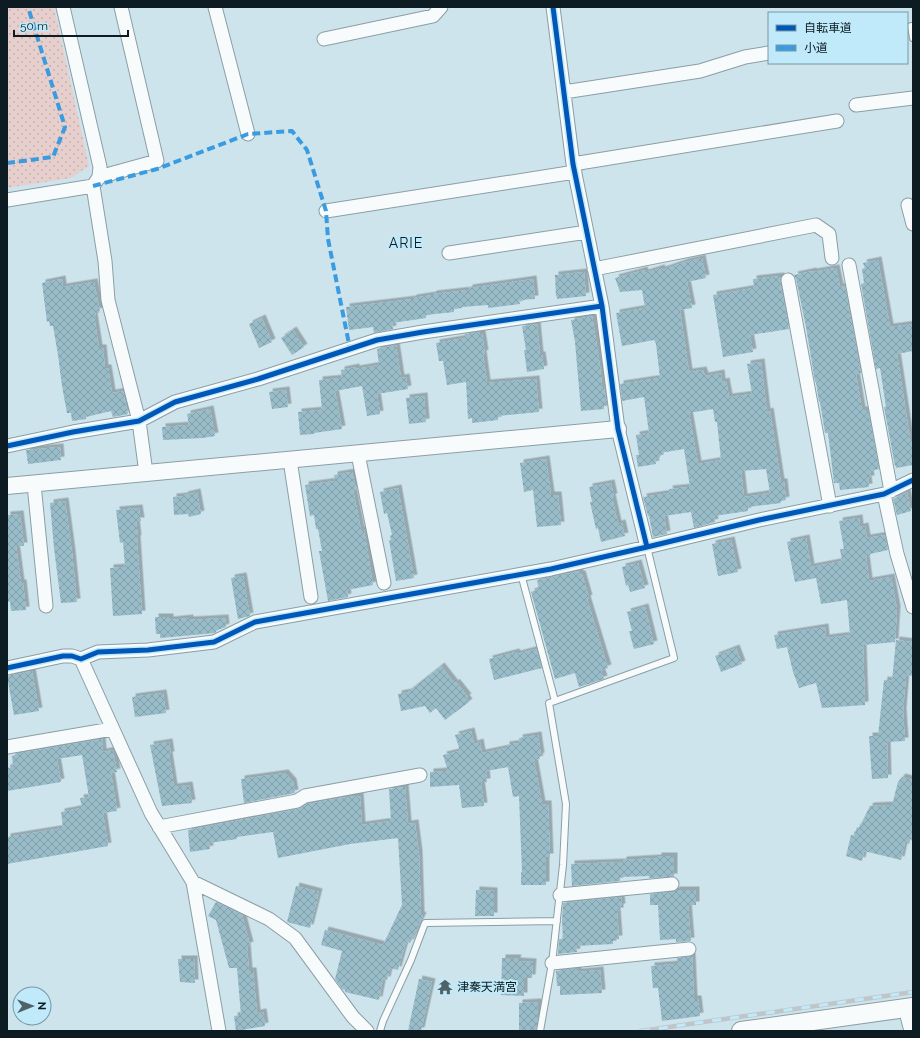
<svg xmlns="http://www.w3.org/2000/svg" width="920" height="1038" viewBox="0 0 920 1038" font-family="Raleway,'Noto Sans JP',sans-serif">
  <defs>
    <pattern id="park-dots" width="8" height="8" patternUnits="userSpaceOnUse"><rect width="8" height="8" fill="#e6cfcd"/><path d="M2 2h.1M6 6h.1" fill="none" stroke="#c4b1b0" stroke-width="1.8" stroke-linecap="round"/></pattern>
    <pattern id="building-cross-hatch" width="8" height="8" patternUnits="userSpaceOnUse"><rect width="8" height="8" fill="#98bcc8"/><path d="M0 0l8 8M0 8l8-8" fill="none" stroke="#82a1ac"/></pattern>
    <filter id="shadow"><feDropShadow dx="3.5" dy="-3.5" stdDeviation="0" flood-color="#0004"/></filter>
  </defs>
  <rect width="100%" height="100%" fill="#cde4ed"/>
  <!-- park -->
  <path fill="url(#park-dots)" d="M7,7h47l35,159 -18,12 -64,10z"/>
  <!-- building -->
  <path fill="url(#building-cross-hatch)" fill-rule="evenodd" filter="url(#shadow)" d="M702,258l4,20 -19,4 5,26 -12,2 9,62 14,-2 2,6 16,-3 1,9 4,-1 3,16 23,-3 -5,-30 14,-2 6,50 3,-1 11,71h3l2,18 -5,1v2l-33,4v4l-34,5 1,6 -21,6 -3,-16 -27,4 3,18 -14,3 -4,-21h-1l-5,-19 27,-4 -1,-4 21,-2 -6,-38 -24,4v5l-5,1 1,5 -18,3 -2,-12h3l-3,-20 13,-2 -5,-36 -22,4 -2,-17 40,-6 -4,-34 -2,-4 -32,6 -6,-33 29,-5 -3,-18 -22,2 -5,-14 29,-8 1,3 16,-5 1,2 23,-8zM713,409l2,13h2l4,38 -23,4 -9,-51zM766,469l4,24 -26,4 -3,-26z
    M878,260l12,67 23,-3v27l-16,3 13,85h3v26l-17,3v-2h-1l-11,-59h2l-6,-39 -4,1 -15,-85 3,-1 -2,-14 3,-1 -2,-5z
    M836,268l4,19 5,-1 16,87 -5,1 6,36h6l11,59 -9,2 1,8h-3l1,8 -29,3 -1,-7h-5l-6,-50h-3l-5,-31h-1l-3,-20h-1l-9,-55 -10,-48 -2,-4 19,-4v1z
    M584,272l2,24 -29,3v-3l-1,1 -1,-22z
    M781,276l-1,5 9,48 -39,6 3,17 -30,5 -10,-62 41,-7 -1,-9z
    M62,279l1,8 31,-5 6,29 -5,1 1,4h-2l5,32h4l2,20h3l4,25 11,-2 5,23 -15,3 -2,-6 -25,6v2l-14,2 -1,-8h-4l-5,-27 -4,-31 -5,-29h-3l-1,-5 -2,1 -5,-39z
    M533,279l2,20 -16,1 1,4 -32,4v-3l-26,2v1l-8,1v3l-28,3v3l-34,5 1,6 -19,4 -1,-6 -24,3 -3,-23 67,-8v-1l20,-3v-1l36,-4v-2z
    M592,316l8,50 2,21h2l3,16 -3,1v5l-23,2 -6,-69 -4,-22z
    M262,318l10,24 -13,6 -10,-24z
    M537,324l3,31h2l2,14 -17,3 -3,-22h2l-4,-24z
    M293,330l11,17 -12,8 -11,-17z
    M480,332v2h2l3,19 -2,1 4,29 49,-4 3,33 -41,4v4l-26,3v-5l-4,1 -2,-37 -19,3 -4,-24h-4l-3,-18 29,-5v-4z
    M396,345l5,33 5,-1 2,12 -31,5 3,20 -13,2 -5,-30 -27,5 7,38 -28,4v1l-14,1 -2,-23 24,-2 -3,-30 23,-2 -1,-8 15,-3v2l23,-4 -2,-16z
    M286,390l2,17 -16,2 -3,-17z
    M424,396l2,26 -17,2 -3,-26z
    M210,409l5,27 -12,2 -40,2 -1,-13 27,-2 -2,-11z
    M60,447l1,13 -33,4 -2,-14z
    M546,459l5,36h7l3,30 -24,2 -4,-37 -9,2 -4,-29z
    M352,472l4,17 -3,1 8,40h3l9,55 -26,5 1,7 -20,4 -9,-50h3l-4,-22h-2l-2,-14 -4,1 -5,-31 30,-4 -1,-6z
    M611,483l3,14h-2l6,27 4,-1 3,13 -24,6 -3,-14 -2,1 -6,-27h2l-3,-15z
    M398,488l16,90 -18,3 -7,-41h2l-1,-4 2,-1 -5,-22 -3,1 -4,-22z
    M197,492l4,22 -12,3 -1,-3 -14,1 -1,-18 12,-1 -1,-1z
    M907,492l4,19 -14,4 -4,-16z
    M65,501l7,52 5,49 -16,1 -7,-55 -4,-45z
    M139,508l2,13h-5l2,17 -1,1 5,75 -29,2 -3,-48 15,-1 -2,-25 -3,1 -4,-33z
    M20,514l4,32h-8l5,37h2l3,27 -15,1 -1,-10 -2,1 -1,-10v-77z
    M859,518l1,9 5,-1 2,12 18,-3 3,15 -18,4v2l-4,1 3,24 22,-4 6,32 -2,33 -32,3 2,60 -43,3 -6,-25 -17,5 -6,-16 -6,-25 -10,2 -3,-14 51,-8 1,11 24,-3 -3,-35 -26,4 -5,-26 -21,4 -8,-40 19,-4 5,29 31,-6 -2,-12h4l-5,-28z
    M731,540l7,32 -20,4 -6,-32z
    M638,563l7,25 -15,4 -2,-7 -2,1 -4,-19z
    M579,571l1,3h2l7,24 -2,1 21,69 -7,2 3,9 -25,8 -4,-14 -20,6 -24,-87 8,-3 -2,-9z
    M243,576l7,40 -12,3 -7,-41z
    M645,607l9,37 -20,5 -5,-18h3l-5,-19z
    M155,617h15v3l20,-2v2l35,-2 1,9 -9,3 -2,3 -55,5v-4h-4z
    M896,640l17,2v34l-7,-1 -3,36 2,30 -18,1 1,36 -16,1 -3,-43h9l6,-56 8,1z
    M736,648l6,16 -21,8 -6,-16z
    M536,649l6,19 -48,12 -5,-21 27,-7 1,2z
    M441,666l14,18 1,-2 12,15 -2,1 3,4 -24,18 -9,-12 -6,5 -5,-7 -24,5 -3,-17 10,-2z
    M32,671l7,40 -25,4 -7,-39z
    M163,693l3,20 -31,4 -3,-20z
    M471,731l3,13 6,-2 2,11 24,-5v-3l14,-2 -1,-5 19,-3 3,21 -2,1 1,2 -6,1 8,44h6l2,53h-4v28h-25v-13h1l-3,-76 -6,1 -5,-30 -22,4 1,11h-6l3,24 -22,2 -3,-23 -29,2v-15l18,-1 -5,-16 17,-4 -5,-16z
    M102,739l1,13 10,-2 4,22 -6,1 6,38 -14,2 5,33 -101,18v-27l56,-9 -2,-16 21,-4 -2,-10 9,-1 -7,-42 -25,4 4,23 -54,9v-23l6,-1 -1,-11 3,-1v-1z
    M169,742l2,13h-2l5,32 15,-2 3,18 -30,3 -12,-61z
    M285,773l8,9 2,11 -51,10 -3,-24z
    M902,777l11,3v51l-4,13 -4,-2 -4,18 -37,-9 -2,10 -16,-5 5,-21 3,1 3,-9 2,1 11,-22 22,-1 6,-23z
    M405,787l3,37 7,-1 4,31 2,61 2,1 -13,27 -4,-2 -8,29 -8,-2 -3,12 -4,-1 -4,21 -34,-8v-2l-3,-1 -7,-10 7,-28 -21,-6 4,-15 58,15 19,-40 -4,-67 -48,6 -72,14 -5,-26 -36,5v2l-28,4 1,6 -20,3 -2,-22 110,-21 10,-5 31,-6 21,-2 2,29 29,-4 -2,-32z
    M658,856h16v21l-25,1v-2l-29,1v4l-48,5 -1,-22 52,-2v-2l35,-2z
    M296,886l23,6 -9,36 -23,-6z
    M476,890l18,1v25h-19z
    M677,890h19v15h-8l3,36 -15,1v-3l-16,1 -2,-35h-8v-11l23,-2z
    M621,897l1,10h-2v4h-3l2,28h-6v5l-37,2 1,6 -19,2 1,-15h4l-1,-18 1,-18z
    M216,902l26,13 8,30 -3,1 2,25h4l4,42 6,-1 2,14 -29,5 -2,-15 7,-1 -4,-47h-8l-13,-48 -8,-4z
    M692,956l2,43h4l2,17 -38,5 -4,-33h-5l-2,-22 26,-2v-6z
    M502,958h16l-1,3 16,1 -1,16h-8v18l-23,-1z
    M178,959h16l1,24 -15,-1z
    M578,968v4l22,-2 2,23 -42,2v-9h-3l-1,-15z
    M419,979l13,3 -11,49h-13z
    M538,1002v14l-2,15h-17v-28z"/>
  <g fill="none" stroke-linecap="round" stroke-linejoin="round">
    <defs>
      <path id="service" d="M911,26l2,12
        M521,574l34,127 -6,2 17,101 -3,61 -11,98 -12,68
        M555,701l119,-43 -27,-111
        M380,1031l3,-10 28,-61 14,-37 132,-2"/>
      <path id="minor" d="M63,7l37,160 -1,10 -6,9 12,75 3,39 31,121 7,52
        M215,7l33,127
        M553,7l20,157 29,142 16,123 29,118 112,-27 125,-26 29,-14
        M324,39l109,-23 8,-9
        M564,92l136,-21 45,-14 24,-4
        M856,105l57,-7
        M573,164l264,-43
        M99,177l58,-16 -36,-154
        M7,200l86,-14
        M908,205l5,19
        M326,211l249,-39
        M449,253l138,-21
        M849,265l42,226
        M594,269l222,-44 13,9 3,24
        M788,280l42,226
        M7,446l66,-14 66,-11 36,-19 83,-23 119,-39 46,-8 179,-26
        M358,454l26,129
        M290,460l21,137
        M34,484l12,122
        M884,494l13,60 16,53
        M81,659l70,154 42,69 76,37 26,19 58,79 14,14
        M7,668l56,-12h9l9,3 17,-7 50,-2 66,-8 41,-20 296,-53 96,-22
        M7,747l105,-18
        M159,827l138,-26 8,-5 115,-21
        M193,882l26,149
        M560,895l112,-11
        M552,963l137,-14
        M905,1008l6,23"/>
      <path id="tertiary" d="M7,486l611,-57"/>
      <path id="secondary" d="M741,1031l172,-24"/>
    </defs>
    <!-- service casing -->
    <use href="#service" stroke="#8c9ea4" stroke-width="8"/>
    <!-- minor casing -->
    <use href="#minor" stroke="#8c9ea4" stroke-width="15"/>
    <!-- tertiary casing -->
    <use href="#tertiary" stroke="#8c9ea4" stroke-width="18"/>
    <!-- secondary casing -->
    <use href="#secondary" stroke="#8c9ea4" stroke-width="20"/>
    <!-- service -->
    <use href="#service" stroke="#f8fbfc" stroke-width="6"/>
    <!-- minor -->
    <use href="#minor" stroke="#f8fbfc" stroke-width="13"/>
    <!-- tertiary -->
    <use href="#tertiary" stroke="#f8fbfc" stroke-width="16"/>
    <!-- secondary -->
    <use href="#secondary" stroke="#f8fbfc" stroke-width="18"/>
    <defs>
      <path id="rail" d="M641,1031l272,-39"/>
    </defs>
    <!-- rail casing -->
    <use href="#rail" stroke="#bfc5c8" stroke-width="4.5"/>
    <!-- rail -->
    <use href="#rail" stroke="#c0eafa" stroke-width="3" stroke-dasharray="9" stroke-linecap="butt"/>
    <!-- quiet -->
    <path stroke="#3a9be0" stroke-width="4" stroke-dasharray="8 4" stroke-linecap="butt" d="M7,163l46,-6 12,-30 -37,-120
      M93,186l64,-17 91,-35 44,-3 15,19 19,61 2,28 22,110"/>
    <defs>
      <path id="cycleway" d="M553,7l20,157 29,142 16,123 29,118 112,-27 125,-26 29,-14
        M7,446l66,-14 66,-11 36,-19 83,-23 119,-39 46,-8 179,-26
        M7,668l56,-12h9l9,3 17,-7 50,-2 66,-8 41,-20 296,-53 96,-22"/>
    </defs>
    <!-- cycleway casing -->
    <use href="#cycleway" stroke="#c0eafa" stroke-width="8"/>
    <!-- cycleway -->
    <use href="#cycleway" stroke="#0057b8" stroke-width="5"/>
  </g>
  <!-- icons -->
  <defs>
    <symbol id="temple-bare" viewBox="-9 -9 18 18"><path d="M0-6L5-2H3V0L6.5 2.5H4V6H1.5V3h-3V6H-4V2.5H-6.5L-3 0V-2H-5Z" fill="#506269" stroke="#c0eafa" stroke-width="2.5" paint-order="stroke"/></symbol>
  </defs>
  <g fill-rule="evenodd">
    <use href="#temple-bare" x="434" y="976" width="22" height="22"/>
  </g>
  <g text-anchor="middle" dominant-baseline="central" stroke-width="4" stroke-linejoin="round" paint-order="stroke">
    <!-- poi labels -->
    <g font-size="12" fill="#0c1c22" stroke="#c0eafa" text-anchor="start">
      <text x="457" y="987">津秦天満宮</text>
    </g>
    <!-- quarter labels -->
    <g font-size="14" letter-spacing="1" fill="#0c1c22" stroke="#c0eafa">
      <text x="406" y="243">ARIE</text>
    </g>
  </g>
  <!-- border -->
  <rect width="920" height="1038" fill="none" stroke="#0c1c22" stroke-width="16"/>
  <!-- legend -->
  <rect x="768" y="12" width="140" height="52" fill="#c0eafa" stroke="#7898a4"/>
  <rect x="776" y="25" width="20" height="6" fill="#0057b8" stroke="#7898a4"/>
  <text x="804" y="32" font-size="12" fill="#0c1c22">自転車道</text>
  <rect x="776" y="45" width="20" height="6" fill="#3a9be0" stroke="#7898a4"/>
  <text x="804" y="52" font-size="12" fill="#0c1c22">小道</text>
  <!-- north arrow -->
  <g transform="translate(32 1006) rotate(89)"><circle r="19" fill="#c0eafa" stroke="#7898a4"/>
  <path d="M0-3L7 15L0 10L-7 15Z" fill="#506269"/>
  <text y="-6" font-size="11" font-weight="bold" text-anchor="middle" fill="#0c1c22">N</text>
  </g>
  <!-- scale -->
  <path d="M14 30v6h114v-6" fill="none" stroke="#0c1c22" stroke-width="2"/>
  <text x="20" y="30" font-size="12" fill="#0c1c22" stroke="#c0eafa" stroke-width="3" paint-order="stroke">50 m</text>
</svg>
